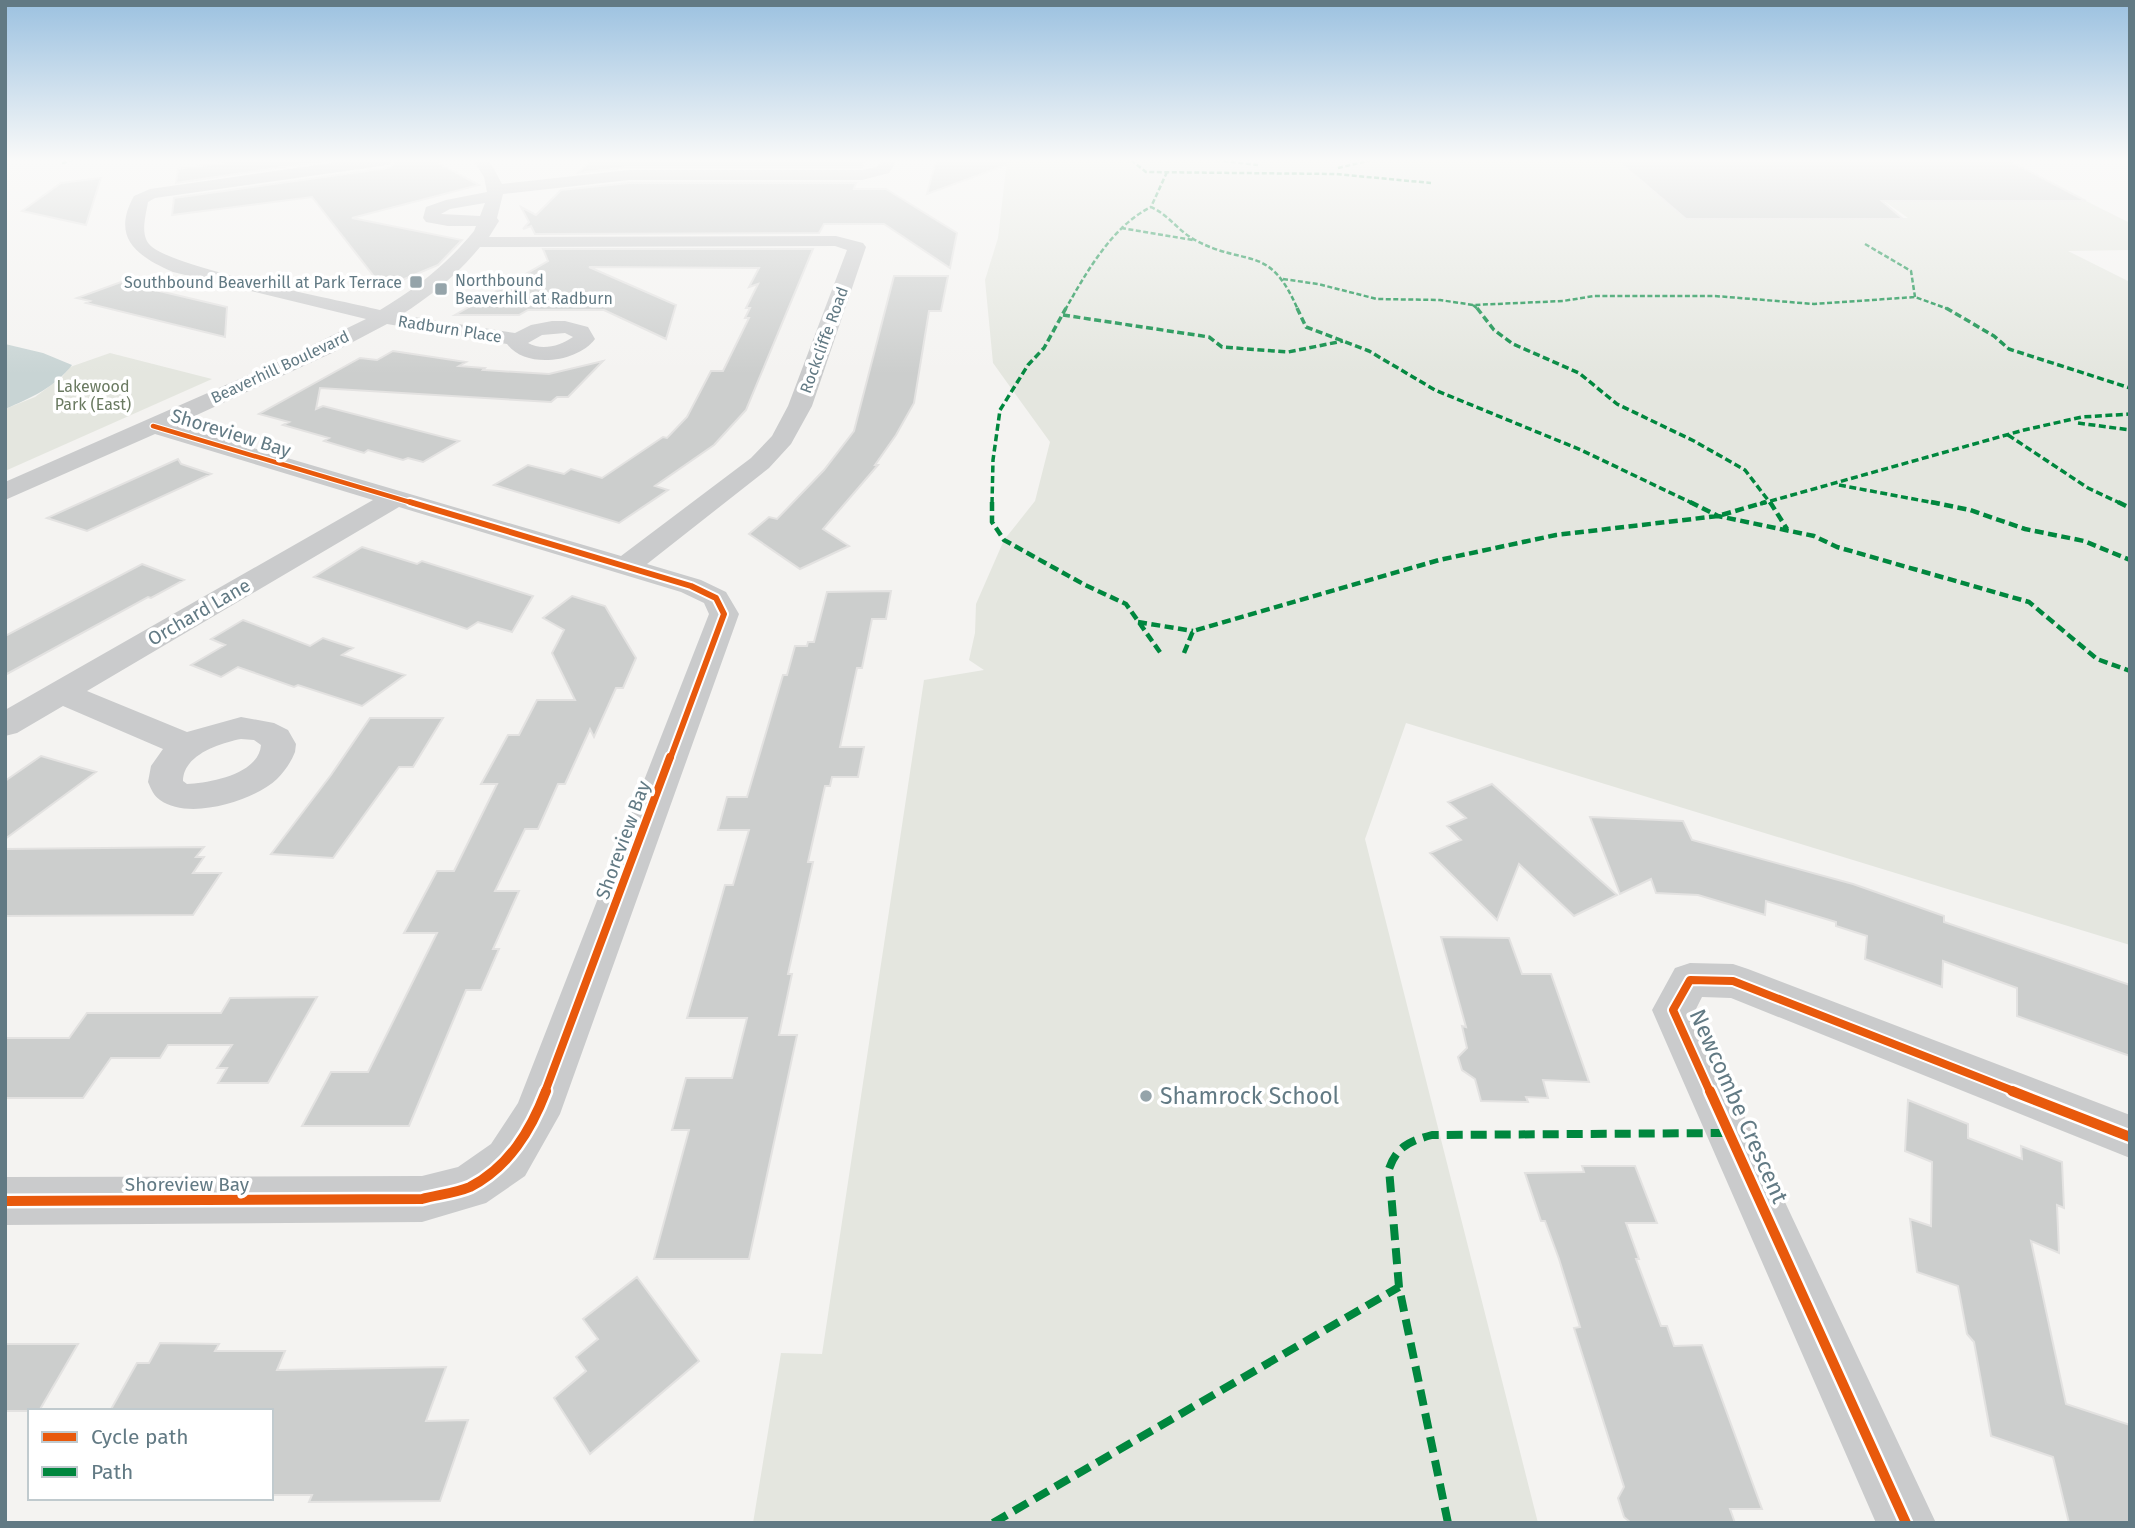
<svg xmlns="http://www.w3.org/2000/svg" width="2135" height="1528" viewBox="0 0 2135 1528" font-family="'Fira Sans',sans-serif">
  <rect width="100%" height="100%" fill="#f4f3f1"/>
  <!-- green -->
  <path fill="#e4e6df" d="M1007,160h609l68,58h224l-24,-17h202l44,22v27l-62,1 62,31v663l-724,-222 -41,116 173,684h-785l28,-170 41,1 102,-674 60,-10 -15,-10 6,-27 1,-29 28,-64 31,-39 15,-59 -57,-79 -8,-83 13,-42z
    M110,353l102,26 -207,92v-62l30,-12 27,-20 8,-10z"/>
  <!-- water -->
  <path fill="#c8d4d4" d="M5,344l38,9 29,12c-17,22 -41,33 -67,44z"/>
  <!-- building -->
  <path fill="#cccecd" stroke="#e3e2e1" stroke-width="2" d="M245,160h85l-154,23 2,-14z
    M398,160h35l46,25 -127,33 110,22 -24,25 -55,23 -71,-91 -140,18 2,-17 214,-30z
    M591,160h274l-3,7h-233l-51,6z
    M936,160h73v4l-82,30z
    M1617,160h391l78,41h-204l21,18h-217z
    M101,178l-15,47 -64,-14 39,-28z
    M629,183h227l-2,6h32l71,44 -7,35 -66,-44h-60l-5,9 -284,1 -4,-8 -8,3 6,-7 -8,-15 15,8 25,-25z
    M543,249h270l-67,161 -32,35 -59,41 13,4 -49,33 -125,-38 34,-20 36,9 7,-5 31,9 61,-41 4,1 20,-21 24,-46h12l26,-53h-4l5,-10h-4l12,-24 -9,3 10,-19 -170,-1 87,38 -10,34 -62,-29h-76l-9,5h-64l93,-54z
    M894,276h54l-7,35h-12l-15,92 -18,32 -21,30h3l-55,64 26,17 -49,23 -51,-35 20,-17 8,2 47,-49 30,-39z
    M121,282l106,25 -2,30 -139,-34 4,-2 -13,-3z
    M393,351l73,11 -7,4 26,2 -2,2 66,4 54,-13 -35,36h-11l-6,5 -231,-14 -4,21 7,-3 136,35 -36,21 -15,-4 -5,2 -35,-10 -4,3 -40,-12 5,-3 -46,-13 6,-3 -30,-8 101,-56 17,2z
    M178,459l3,5 30,10 -124,57 -40,-13z
    M362,547l55,17 5,-3 111,35 -21,36 -34,-10 -11,7 -153,-52z
    M142,564l42,16 -33,18 -3,-1 -143,78v-39z
    M891,591l-5,28h-14l-10,49h-5l-17,79h24l-6,30h-26l-2,9h-5l-17,76h5l-25,112h4l-13,61h18l-48,224h-95l35,-129h-17l14,-52h46l15,-60h-60l38,-133h8l16,-55h-31l9,-33h20l36,-122h4l8,-29h12l1,-4h6l13,-50z
    M572,596l33,10 31,52 -13,30h-7l-22,49 -4,-8 -25,55h-7l-20,45h-13l-30,62h24l-26,58h6l-18,41h-15l-57,136h-107l29,-54h37l69,-139h-33l33,-62h17l43,-87h-16l27,-49h11l18,-35h38l-23,-47 12,-23 -21,-12z
    M243,620l67,26 13,-8 30,10 -11,7 63,20 -43,31 -64,-21 -4,2 -56,-20 -17,10 -30,-12 34,-20 -14,-6z
    M370,718h73l-30,49h-14l-66,91 -62,-4 60,-79z
    M41,756l55,16 -91,67v-58z
    M1492,784l125,111 -43,21 -55,-52 -22,56 -67,-67 31,-13 -14,-14 19,-8 -18,-16z
    M1590,817l93,4 9,19 161,44 91,32v6l186,63v71l-113,-40v-28l-74,-27 -1,26 -77,-28 2,-23 -31,-10v-4l-70,-21 -1,14 -67,-20 -42,-2 -5,-14 -31,15z
    M204,847l-8,10h8l-11,16h28l-28,42 -188,1v-67z
    M1441,937l68,1 13,36h29l38,108 -46,-2 5,18 -22,-1 2,5 -47,-1 -6,-22 -13,-9 -4,-13 9,-9 -5,-22 4,1z
    M317,997l-49,86h-50l9,-15h-10l15,-23h-64l-8,13h-49l-28,40h-78v-60h64l18,-25h134l9,-15z
    M1908,1100l60,24v14l54,21 -1,-13 41,16 2,46 -7,-3 2,48 -28,-12 35,163 64,21v98h-61l-16,-66 -62,-21 -17,-94 -7,-8 -9,-48 -41,-14 -7,-53 21,7 1,-64 -27,-11z
    M1582,1166h53l22,57h-31l13,36h-3l25,67h6l7,20 28,-1 60,164h-32l5,14h-104l-7,-6 -6,-19 6,-11 -50,-159 6,-1 -21,-68 -14,-38h-4l-16,-48 59,-1z
    M637,1277l62,84 -109,93 -36,-56 32,-27 -10,-14 22,-18 -15,-20z
    M160,1343l59,1 -4,7h70l-8,19 169,-3 -20,54 42,-1 -28,81 -131,1 3,-7h-41v-84h-161l27,-48h12z
    M5,1344h73l-39,67h-34z"/>
  <g fill="none" stroke-linecap="round" stroke-linejoin="round">
    <!-- minor -->
    <path fill="#cacbcc" fill-rule="evenodd" d="M352,160h43l-7,5 -233,33 -7,4c-2,13 -8,31 1,42 20,24 192,56 231,66 38,-23 66,-45 94,-79l2,-5h-28l-22,-4 -3,-4 3,-11 20,-7 41,-8 -3,-15 -11,-17h16l13,24 127,-14h233l15,-3 5,-7h15l-8,13 -27,7h-233l-126,14 -6,24 2,3 -10,16 347,-1 27,7 3,4 -54,159 -21,38 -22,24 -122,96 54,16 25,12 13,22 -179,500 -35,62 -39,27 -64,19 -417,3v-48l417,-1 36,-9 33,-23 27,-41 191,-489 -5,-11 -23,-11 -282,-85 -312,184 100,41 54,-15 33,6 14,7 8,14 -1,8c-4,10 -10,19 -18,27 -23,22 -88,42 -117,21 -6,-4 -9,-11 -12,-18l3,-16 12,-17 -100,-43 -46,27 -12,3v-26l368,-210 -218,-66 -150,66v-18l264,-116 97,-47 -193,-47c-34,-15 -63,-33 -39,-76l16,-7zM485,203l-5,13 -39,-2 9,-5zM835,246l12,4 -59,156 -16,30 -21,22 -130,98 -446,-131 157,-72 55,-29 120,20c18,25 70,19 88,-5l-7,-12 -23,-6h-13l-21,4 -16,8 -114,-18c30,-19 56,-40 79,-68zM565,333l8,4c-13,9 -31,14 -45,6l14,-8zM241,739l13,1 7,5c-2,29 -51,38 -74,39l-4,-3c0,-26 37,-38 58,-42z
      M1690,963l43,1 15,5 382,146v43l-399,-160 -29,-1 -7,14 241,512h-60l-224,-513 23,-42z"/>
    <!-- quiet-far3 -->
    <path stroke="#00873e" stroke-width="2.5" stroke-dasharray="5 2.5" stroke-linecap="butt" d="M1131,160l15,12 190,2 95,9
      M1216,160l42,5
      M62,163l11,-3
      M1338,168l33,-8
      M1167,172l-16,35c18,8 27,24 44,33 52,28 74,2 103,70
      M1121,228l72,12
      M1865,244l46,27 4,26
      M1283,279l35,5 59,15 63,1 33,5 90,-4 31,-5h121l99,8 101,-7 36,13
      M1473,305l6,5
      M1065,310c21,-37 47,-84 86,-103"/>
    <!-- quiet-far2 -->
    <path stroke="#00873e" stroke-width="3.5" stroke-dasharray="7 3.5" stroke-linecap="butt" d="M1297,308l9,19 63,24 66,39 146,60 113,54
      M1477,308l17,22 19,14 66,29 38,31 77,37 51,29 26,34
      M1946,308l48,28 15,13 121,39
      M1063,315l146,22 13,10 66,5 55,-11
      M2078,423l52,7
      M2008,435l80,53 34,16
      M1839,485l101,19
      M992,504l1,-44 7,-50 28,-45 16,-17 22,-40
      M1760,504l264,-74 58,-13 48,-3"/>
    <!-- quiet-far1 -->
    <path stroke="#00873e" stroke-width="4.5" stroke-dasharray="9 4.5" stroke-linecap="butt" d="M992,502v20l12,18 81,45 41,19 36,51
      M1690,502l28,14 96,20 23,11 192,55 68,57 33,12
      M1770,502l17,27
      M1931,502l39,8 55,19 59,12 46,19
      M2118,502l12,6
      M1138,622l55,9
      M1184,653l9,-22 246,-71 117,-25 162,-19 48,-14"/>
    <!-- quiet -->
    <path stroke="#00873e" stroke-width="8" stroke-dasharray="16 8" stroke-linecap="butt" d="M993,1523l406,-236
      M1448,1523l-49,-236 -10,-118c8,-23 21,-28 43,-34l297,-2"/>
    <defs>
      <path id="cycleway-far3" d="M153,426l263,78"/>
      <path id="cycleway-far2" d="M410,502l281,84 25,12 8,16 -54,145"/>
      <path id="cycleway-far1" d="M545,1092l125,-335
        M1710,1092l-37,-82 17,-30 43,1 283,111"/>
      <path id="cycleway" d="M1710,1091l196,432
        M2012,1091l118,46
        M5,1201l417,-2c15,-4 34,-6 48,-12 39,-20 61,-57 76,-96"/>
    </defs>
    <!-- cycleway-far3 casing -->
    <use href="#cycleway-far3" stroke="#fff" stroke-width="7"/>
    <!-- cycleway-far2 casing -->
    <use href="#cycleway-far2" stroke="#fff" stroke-width="10"/>
    <!-- cycleway-far1 casing -->
    <use href="#cycleway-far1" stroke="#fff" stroke-width="12"/>
    <!-- cycleway casing -->
    <use href="#cycleway" stroke="#fff" stroke-width="15"/>
    <!-- cycleway-far3 -->
    <use href="#cycleway-far3" stroke="#e8590c" stroke-width="4.5"/>
    <!-- cycleway-far2 -->
    <use href="#cycleway-far2" stroke="#e8590c" stroke-width="6"/>
    <!-- cycleway-far1 -->
    <use href="#cycleway-far1" stroke="#e8590c" stroke-width="8"/>
    <!-- cycleway -->
    <use href="#cycleway" stroke="#e8590c" stroke-width="10"/>
  </g>
  <!-- sky -->
  <linearGradient id="sky" x2="0" y2="1"><stop stop-color="#9bc1e0"/><stop offset="0.43" stop-color="#fafaf9"/><stop offset="1" stop-color="#fafaf9" stop-opacity="0"/></linearGradient>
  <rect width="2135" height="374" fill="url(#sky)"/>
  <!-- markers -->
  <g fill="#95a4aa" stroke="#fff" stroke-width="2.5">
    <rect x="409" y="275" width="14" height="14" rx="3.5"/>
    <rect x="434" y="282" width="14" height="14" rx="3.5"/>
    <circle cx="1146" cy="1096" r="7"/>
  </g>
  <g text-anchor="middle" dominant-baseline="central" stroke-width="7" stroke-linejoin="round" paint-order="stroke">
    <!-- far-poi labels -->
    <g font-size="16" fill="#627a84" stroke="#fff" text-anchor="start">
      <text x="455" y="280">Northbound<tspan x="455" dy="18">Beaverhill at Radburn</tspan></text>
      <text x="402" y="282" text-anchor="end">Southbound Beaverhill at Park Terrace</text>
    </g>
    <!-- far-street labels -->
    <g font-size="16" fill="#627a84" stroke="#fff">
      <text transform="translate(450 329) rotate(9)">Radburn Place</text>
      <text transform="translate(824 340) rotate(-70)">Rockcliffe Road</text>
      <text transform="translate(280 367) rotate(-25)">Beaverhill Boulevard</text>
    </g>
    <!-- far-park labels -->
    <g font-size="16" fill="#6a7a61" stroke="#fff">
      <text x="93" y="386">Lakewood<tspan x="93" dy="18">Park (East)</tspan></text>
    </g>
    <!-- street labels -->
    <g font-size="19" fill="#627a84" stroke="#fff">
      <text transform="translate(231 433) rotate(17)">Shoreview Bay</text>
      <text transform="translate(199 612) rotate(-30)">Orchard Lane</text>
      <text transform="translate(623 840) rotate(-70)">Shoreview Bay</text>
      <text x="187" y="1184">Shoreview Bay</text>
    </g>
    <!-- near-poi labels -->
    <g font-size="23" fill="#627a84" stroke="#fff" text-anchor="start">
      <text x="1160" y="1096">Shamrock School</text>
    </g>
    <!-- near-street labels -->
    <g font-size="23" fill="#627a84" stroke="#fff">
      <text transform="translate(1739 1106) rotate(66)">Newcombe Crescent</text>
    </g>
  </g>
  <!-- border -->
  <rect width="2135" height="1528" fill="none" stroke="#627a84" stroke-width="14"/>
  <!-- legend -->
  <rect x="28" y="1409" width="245" height="91" fill="#ffffff" stroke="#c0cace" stroke-width="2"/>
  <rect x="42" y="1432" width="35" height="10" fill="#e8590c" stroke="#c0cace" stroke-width="2"/>
  <text x="91" y="1444" font-size="21" fill="#627a84">Cycle path</text>
  <rect x="42" y="1467" width="35" height="10" fill="#00873e" stroke="#c0cace" stroke-width="2"/>
  <text x="91" y="1479" font-size="21" fill="#627a84">Path</text>
</svg>
